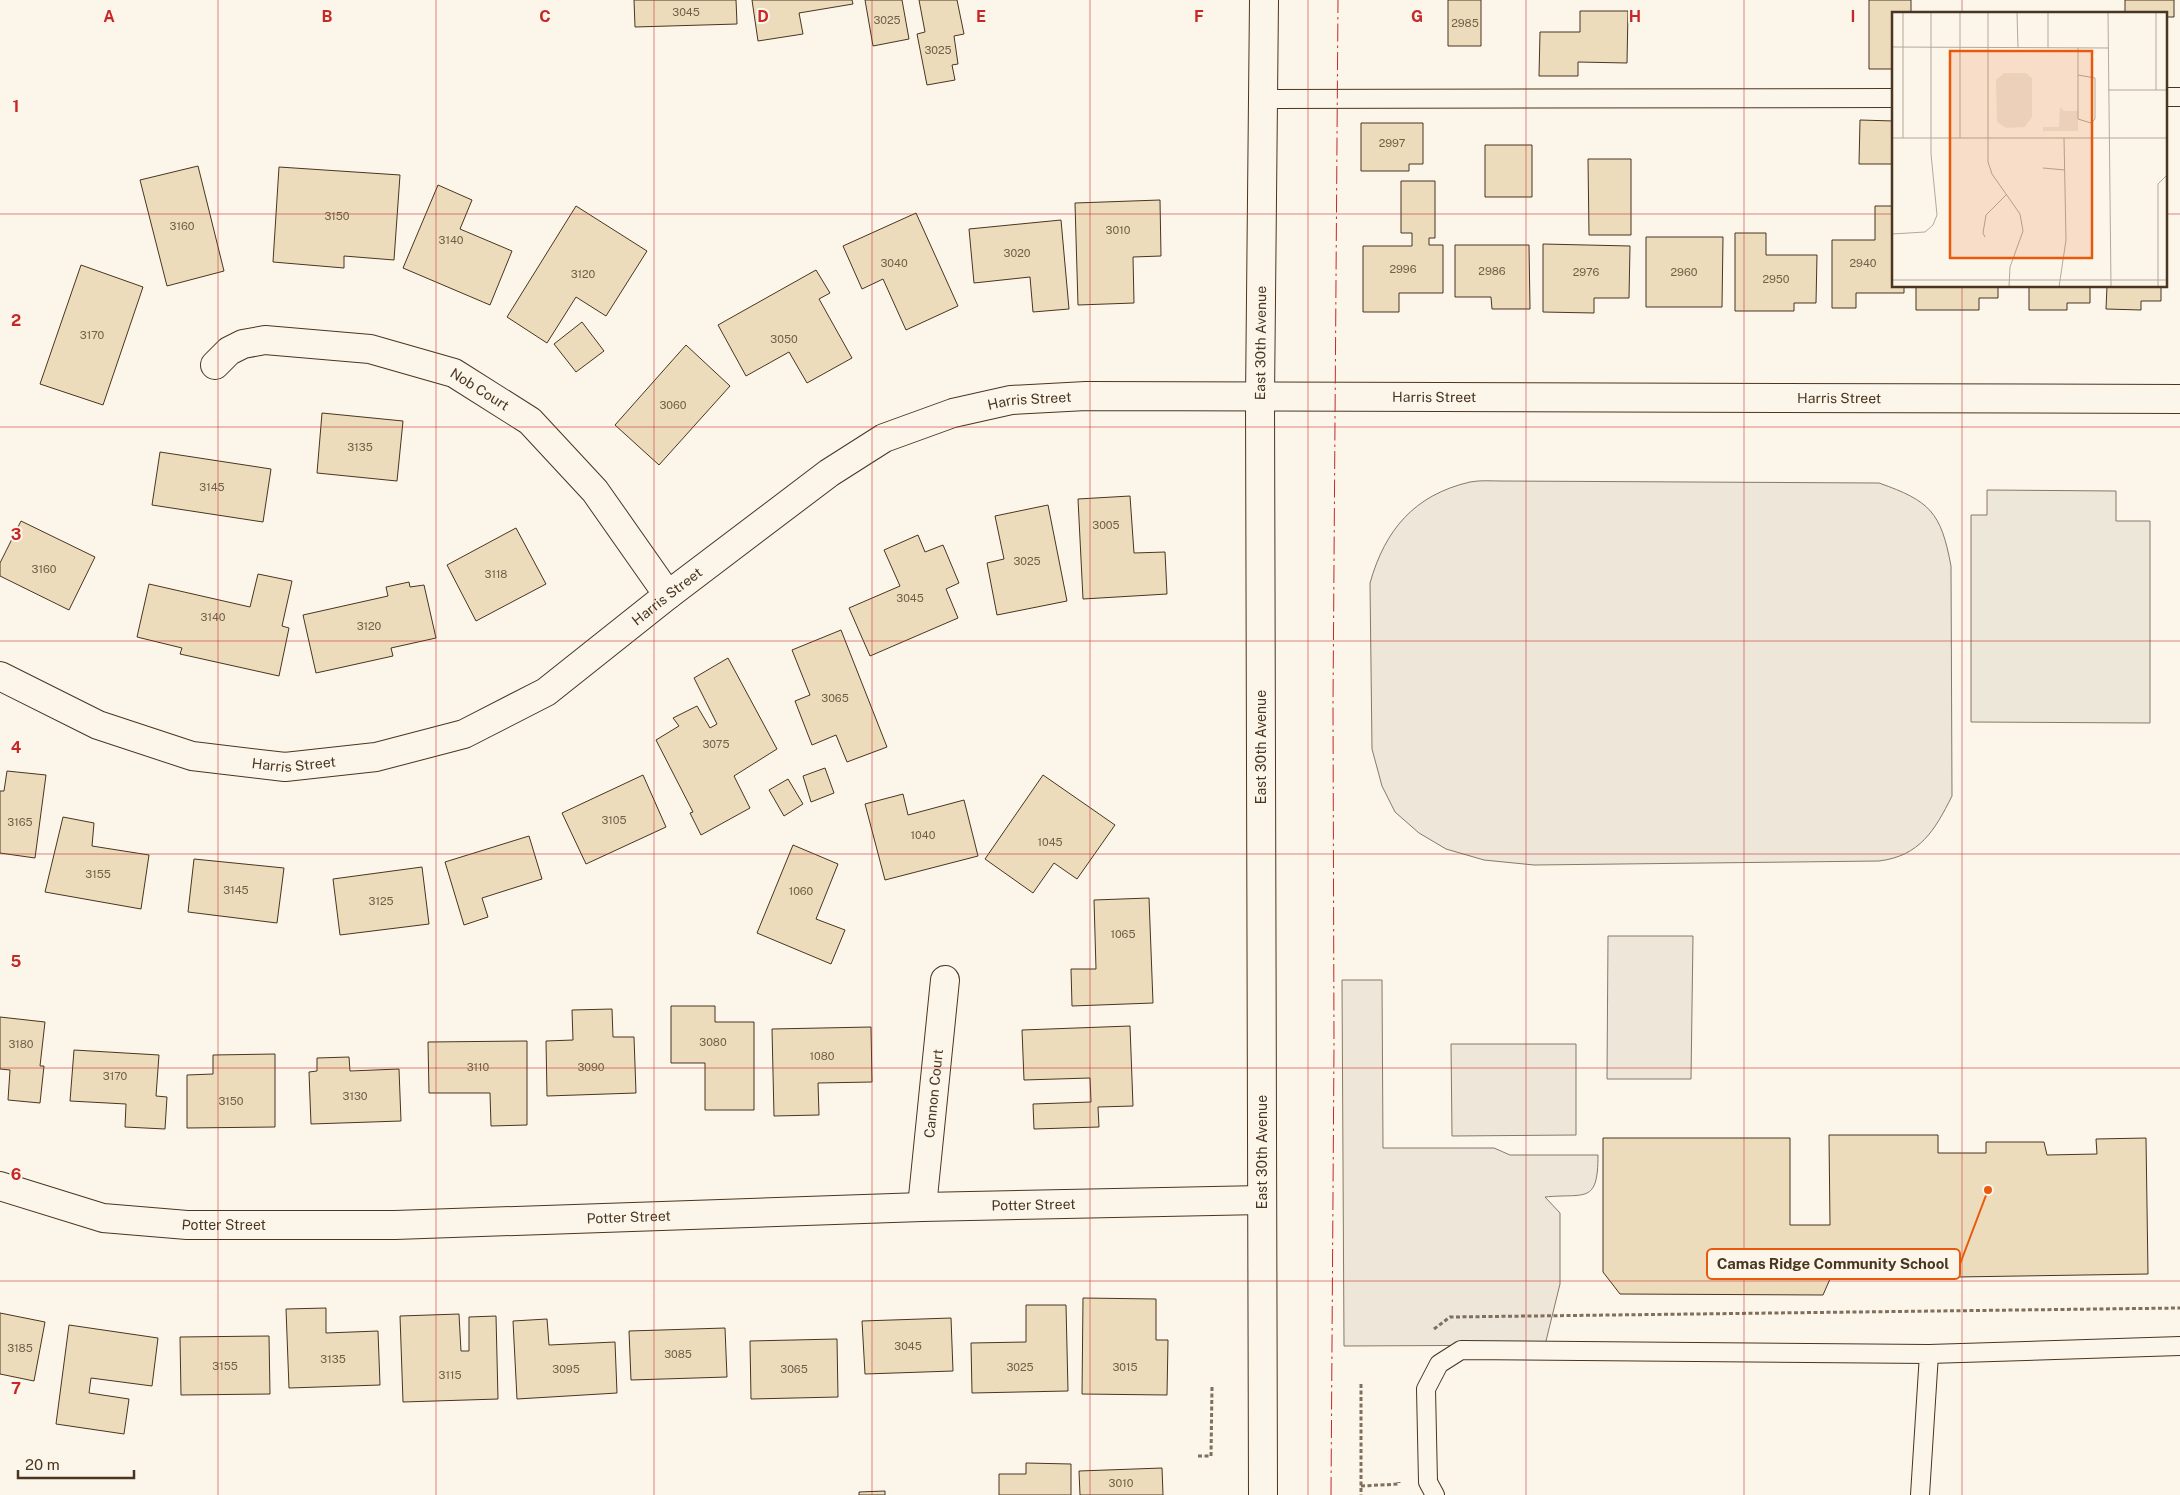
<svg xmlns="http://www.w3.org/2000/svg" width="2180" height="1495" viewBox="0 0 2180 1495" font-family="'Public Sans',sans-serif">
  <rect width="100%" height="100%" fill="#fbf6e9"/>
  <!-- green -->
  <path fill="#ede6d9" stroke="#887966" d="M1501,481l378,2c51,18 62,29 72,83l1,230c-17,34 -32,60 -73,65l-345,4 -50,-5 -38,-11 -27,-16 -24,-21 -13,-26 -10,-37 -2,-166c15,-53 44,-88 100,-101 10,-2 22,-1 31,-1z
    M1608,936h85l-2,143h-84z
    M1342,980h40l1,168h111l16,7h88c0,50 -13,38 -53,42l15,16v71l-15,61 -201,1z
    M1451,1044h125v91l-124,1z"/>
  <!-- parking -->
  <path fill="#ede7d9" stroke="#887966" d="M1987,490l129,1v30h34v202l-179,-1v-207h16z"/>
  <!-- building -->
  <path fill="#ecdcbc" stroke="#4a3520" d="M634,0h102l1,24 -102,3z
    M752,0h100l1,4 -54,9 4,21 -45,7z
    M865,0h37l7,39 -36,7z
    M919,0h38l7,34 -10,2 4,28 -6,1 3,15 -28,5 -10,-51 8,-2z
    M1448,0h33v46h-33z
    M1869,0h42v14h-17v55h-25z
    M2125,0h49v17h-8v-3h-41z
    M1580,11h48l-1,52 -49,-1v14h-39l1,-44h40z
    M1860,120l34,1v43h-35z
    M1361,123h62v41h-14v7h-48z
    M1485,145h47v52h-47z
    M1588,159h43v76h-42z
    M198,166l26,105 -57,15 -27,-106z
    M279,167l121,8 -6,85 -50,-4v12l-71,-6z
    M1401,181h34v57h-6v7h14v48h-44v19h-36v-66h49v-13h-11z
    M438,185l34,15 -12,29 52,22 -22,54 -87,-37z
    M1160,200l1,56 -28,1 1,46 -56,2 -3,-102z
    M576,206l71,45 -41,65 -30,-19 -29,46 -40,-26z
    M1875,206h19v80h10v7h-48v15h-24v-68h43z
    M916,213l42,93 -52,24 -23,-51 -21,10 -19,-43z
    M1061,220l8,89 -36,3 -3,-35 -56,6 -5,-54z
    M1735,233h31v22h51l-1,48h-22v8h-59z
    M1646,237h77l-1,70h-76z
    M1543,244l87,2 -1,52h-35v15l-51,-1z
    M1455,245h74l1,64h-38l-1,-12h-36z
    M81,265l62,22 -40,118 -63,-21z
    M816,270l14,23 -11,6 33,59 -45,25 -18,-31 -43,24 -28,-51z
    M1916,286h82v12h-19v12h-63z
    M2029,286h61v17h-23v7h-38z
    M2107,286h54v15h-20v9l-35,-1z
    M582,322l22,29 -28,21 -22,-28z
    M686,345l44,41 -71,79 -44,-40z
    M322,413l81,8 -6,60 -80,-8z
    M160,452l111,17 -8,53 -111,-17z
    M1130,496l4,57 31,-1 2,42 -84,5 -5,-100z
    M1048,505l19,96 -70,14 -10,-52 17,-4 -9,-43z
    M21,521l74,36 -26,53 -69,-34v-13z
    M516,528l30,56 -70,37 -29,-56z
    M918,535l7,17 18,-7 16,38 -13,6 12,29 -88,38 -21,-48 51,-22 -16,-36z
    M258,574l34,7 -10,45 7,2 -10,48 -99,-22 2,-6 -45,-11 12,-53 101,23z
    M409,582l1,5 14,-2 12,53 -45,10 2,8 -77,17 -13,-58 85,-19 -2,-9z
    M841,630l46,117 -40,15 -11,-27 -24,10 -17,-44 15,-6 -18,-45z
    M728,658l49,91 -43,27 16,32 -49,27 -11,-22 3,-1 -37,-72 23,-14 -6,-8 24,-12 13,22 7,-4 -23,-46z
    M825,768l9,25 -23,9 -8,-26z
    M7,771l39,4 -11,83 -35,-5v-62h4z
    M643,775l23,52 -80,37 -24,-51z
    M1043,775l72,50 -38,54 -23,-16 -21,30 -48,-34z
    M788,779l15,25 -19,12 -15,-26z
    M903,794l5,21 56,-15 14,56 -93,24 -20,-76z
    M63,817l31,6 -2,23 57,9 -8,54 -96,-17z
    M529,836l13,43 -60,19 6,19 -24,8 -19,-63z
    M793,845l45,19 -22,55 29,11 -14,34 -74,-31z
    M194,859l90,9 -7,55 -89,-11z
    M422,867l7,57 -89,11 -7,-56z
    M1149,898l4,105 -81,3 -1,-37h25l-2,-69z
    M671,1006h44v16h39v88h-49v-47h-34z
    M612,1009l1,28h21l2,56 -89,3 -1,-55 27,-1 -1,-30z
    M0,1017l45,5 -5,44h4l-4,37 -32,-3 2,-30 -10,-1z
    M1130,1026l3,80 -35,1 1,20 -65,2 -1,-25 58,-2 -1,-24 -66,2 -2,-50z
    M871,1027l1,55 -54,1 1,32 -45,1 -2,-87z
    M527,1041v84l-36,1 -1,-33h-61l-1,-51z
    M74,1050l85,5 -3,41 11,1 -2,32 -40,-2 1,-23 -56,-3z
    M275,1054v73l-88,1v-53l26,-1v-19z
    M349,1057l1,14 49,-2 2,52 -90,3 -2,-52 8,-1v-13z
    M1829,1135h109v18h48v-11h58l3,13 50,-1 -1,-15 50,-1 2,136 -318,5 -7,16 -203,-1 -17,-22v-134h187v87h40z
    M1083,1298l73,1v41h12l-1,55 -85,-1z
    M1026,1305h40l2,86 -96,2 -1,-50 55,-1z
    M326,1308v25l52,-2 2,54 -91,3 -3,-79z
    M0,1313l45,9 -11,59 -34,-7z
    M459,1314l2,37h8v-34l27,-1 2,83 -95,3 -3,-86z
    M951,1318l2,53 -88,3 -3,-53z
    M547,1319l2,26 66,-3 2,51 -100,6 -4,-78z
    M69,1325l89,13 -6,48 -61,-8 -2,15 40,6 -5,35 -68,-10z
    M725,1328l2,49 -96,3 -2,-49z
    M269,1336l1,58 -89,1 -1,-58z
    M837,1339l1,58 -87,2 -1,-58z
    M1026,1463l45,1v31h-72v-21h27z
    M1162,1468l1,27h-83l-1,-24z
    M885,1491v4h-26v-3z"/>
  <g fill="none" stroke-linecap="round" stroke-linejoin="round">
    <defs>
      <path id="lane" d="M2166,97h14
        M1264,99l630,-1
        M1435,1495l-7,-13 -2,-93 13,-25 22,-14 468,4 251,-8
        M1920,1495l9,-141"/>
      <g id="street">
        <path id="s1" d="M215,365l14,-14 14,-7 22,-4 105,9 84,24 76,48 65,70 73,104"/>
        <path id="s2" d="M0,676l98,49 94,31 93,11 91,-10 88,-23 82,-42 122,-97 161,-122 55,-35 69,-25 58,-13 75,-4 1094,3"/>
        <path id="s3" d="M0,1186l103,32 84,7h208l527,-18 340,-7"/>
        <path id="s4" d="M922,1207l23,-227"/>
      </g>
      <g id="primary">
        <path id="s5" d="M1263,1495l-3,-1097 4,-398"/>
      </g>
    </defs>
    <!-- lane casing -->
    <use href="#lane" stroke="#4a3520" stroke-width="20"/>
    <!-- street casing -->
    <use href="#street" stroke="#4a3520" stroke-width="30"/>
    <!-- primary casing -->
    <use href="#primary" stroke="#4a3520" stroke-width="30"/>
    <!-- path -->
    <path stroke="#7f6f5c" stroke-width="3" stroke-dasharray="4 2.5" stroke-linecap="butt" d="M1434,1329l16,-12 730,-9
      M1361,1384v111
      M1198,1456h13l1,-70
      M1361,1486l38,-2v-2"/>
    <!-- lane -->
    <use href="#lane" stroke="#fbf6e9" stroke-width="18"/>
    <!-- street -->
    <use href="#street" stroke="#fbf6e9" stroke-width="28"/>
    <!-- primary -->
    <use href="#primary" stroke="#fbf6e9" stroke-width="28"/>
    <!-- power -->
    <path stroke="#c62828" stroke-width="1" stroke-dasharray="18 4 2.5 4" stroke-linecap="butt" d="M1331,1495l3,-450 -1,-341 5,-704"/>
  </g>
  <!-- grid -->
  <path fill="none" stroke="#c62828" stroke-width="1" stroke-opacity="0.55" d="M218,0v1495M436,0v1495M654,0v1495M872,0v1495M1090,0v1495M1308,0v1495M1526,0v1495M1744,0v1495M1962,0v14M0,214h1894M2166,214h14M1962,286v1209M0,427h2180M0,641h2180M0,854h2180M0,1068h2180M0,1281h2180"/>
  <g text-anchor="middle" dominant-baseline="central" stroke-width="4" stroke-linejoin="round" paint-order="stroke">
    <!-- number labels -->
    <g font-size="11" fill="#725f47">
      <text x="686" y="12">3045</text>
      <text x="887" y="20">3025</text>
      <text x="1465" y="23">2985</text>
      <text x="938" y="50">3025</text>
      <text x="1392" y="143">2997</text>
      <text x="337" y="216">3150</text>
      <text x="182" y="226">3160</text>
      <text x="1118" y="230">3010</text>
      <text x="451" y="240">3140</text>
      <text x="1017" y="253">3020</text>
      <text x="894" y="263">3040</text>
      <text x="1863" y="263">2940</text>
      <text x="1403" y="269">2996</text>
      <text x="1492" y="271">2986</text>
      <text x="1586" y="272">2976</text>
      <text x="1684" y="272">2960</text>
      <text x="583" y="274">3120</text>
      <text x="1776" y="279">2950</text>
      <text x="92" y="335">3170</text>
      <text x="784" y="339">3050</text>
      <text x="673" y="405">3060</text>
      <text x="360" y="447">3135</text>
      <text x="212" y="487">3145</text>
      <text x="1106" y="525">3005</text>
      <text x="1027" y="561">3025</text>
      <text x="44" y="569">3160</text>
      <text x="496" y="574">3118</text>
      <text x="910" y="598">3045</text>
      <text x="213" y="617">3140</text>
      <text x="369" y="626">3120</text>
      <text x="835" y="698">3065</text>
      <text x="716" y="744">3075</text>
      <text x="614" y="820">3105</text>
      <text x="20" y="822">3165</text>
      <text x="923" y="835">1040</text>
      <text x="1050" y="842">1045</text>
      <text x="98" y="874">3155</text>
      <text x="236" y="890">3145</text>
      <text x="801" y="891">1060</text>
      <text x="381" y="901">3125</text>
      <text x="1123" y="934">1065</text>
      <text x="713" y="1042">3080</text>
      <text x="21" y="1044">3180</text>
      <text x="822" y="1056">1080</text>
      <text x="478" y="1067">3110</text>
      <text x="591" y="1067">3090</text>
      <text x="115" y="1076">3170</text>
      <text x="355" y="1096">3130</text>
      <text x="231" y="1101">3150</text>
      <text x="908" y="1346">3045</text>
      <text x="20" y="1348">3185</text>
      <text x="678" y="1354">3085</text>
      <text x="333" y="1359">3135</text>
      <text x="225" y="1366">3155</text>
      <text x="1020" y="1367">3025</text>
      <text x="1125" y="1367">3015</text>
      <text x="566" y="1369">3095</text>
      <text x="794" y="1369">3065</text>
      <text x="450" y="1375">3115</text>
      <text x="1121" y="1483">3010</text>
    </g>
    <!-- street labels -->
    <g font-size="14" fill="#4a3520" stroke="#fbf6e9">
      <text stroke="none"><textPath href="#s5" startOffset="1152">East 30th Avenue</textPath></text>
      <text stroke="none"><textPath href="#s1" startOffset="281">Nob Court</textPath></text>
      <text stroke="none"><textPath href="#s2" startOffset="1556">Harris Street</textPath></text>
      <text stroke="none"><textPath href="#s2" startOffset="1961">Harris Street</textPath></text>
      <text stroke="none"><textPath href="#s2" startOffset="1151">Harris Street</textPath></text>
      <text stroke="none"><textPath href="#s2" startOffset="731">Harris Street</textPath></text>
      <text transform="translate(1261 747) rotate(-90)">East 30th Avenue</text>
      <text stroke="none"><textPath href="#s2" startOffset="311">Harris Street</textPath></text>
      <text stroke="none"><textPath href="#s4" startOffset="114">Cannon Court</textPath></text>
      <text transform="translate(1262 1152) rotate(-90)">East 30th Avenue</text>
      <text stroke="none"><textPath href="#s3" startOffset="1039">Potter Street</textPath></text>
      <text stroke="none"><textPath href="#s3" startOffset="634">Potter Street</textPath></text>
      <text stroke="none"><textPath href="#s3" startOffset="229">Potter Street</textPath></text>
    </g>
  </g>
  <!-- overview -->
  <g transform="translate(1892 12)">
    <rect width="275" height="275" fill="#fbf6e9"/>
    <path d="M112,61h22l6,5v39l-7,10 -19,1 -9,-6 -1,-42zM168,95l4,4h14v20h-35v-4h16z" fill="#ede6d9"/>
    <path fill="none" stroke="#b4a999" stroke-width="1" d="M96,0v150l4,12 28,40 3,17 -13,36 -1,20M125,0l1,36M156,0v36M216,0l3,275M264,0v78M0,35l216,1M186,36v71l13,4 4,-4v-41l-17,-3M216,78h59M0,126h275M11,126v-126M68,126v-126M151,156l22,2M0,216v17M0,222l33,-2 8,-7 4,-10 -6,-61v-142M93,225l-2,-4 3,-18 21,-21M0,268h275M167,275l7,-47 -2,-102M266,275v-103l9,-9"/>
    <path fill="#e8590c" fill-opacity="0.15" stroke="#e8590c" stroke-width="2.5" d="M58,39h142v207h-142z"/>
    <rect width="275" height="275" fill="none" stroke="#4a3520" stroke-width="2.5"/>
  </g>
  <g font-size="16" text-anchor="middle" font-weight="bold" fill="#c62828" stroke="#fbf6e9" stroke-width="4" stroke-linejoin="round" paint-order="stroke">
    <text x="109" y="22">A</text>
    <text x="327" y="22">B</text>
    <text x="545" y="22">C</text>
    <text x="763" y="22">D</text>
    <text x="981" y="22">E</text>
    <text x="1199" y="22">F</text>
    <text x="1417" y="22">G</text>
    <text x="1635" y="22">H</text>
    <text x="1853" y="22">I</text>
    <text x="16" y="112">1</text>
    <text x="16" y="326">2</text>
    <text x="16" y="540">3</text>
    <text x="16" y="753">4</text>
    <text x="16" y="967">5</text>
    <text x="16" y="1180">6</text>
    <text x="16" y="1394">7</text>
  </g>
  <!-- callouts -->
  <path fill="none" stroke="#e8590c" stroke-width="2" d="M1988 1190L1960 1264"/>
  <circle fill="#e8590c" stroke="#fbf6e9" stroke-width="2" cx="1988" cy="1190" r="5"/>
  <rect fill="#fbf6e9" stroke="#e8590c" stroke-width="2" x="1707" y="1249" width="253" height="30" rx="5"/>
  <g font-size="15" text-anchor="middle" font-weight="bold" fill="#4a3520">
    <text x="1833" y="1269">Camas Ridge Community School</text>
  </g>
  <!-- scale -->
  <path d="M18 1470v8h116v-8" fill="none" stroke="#4a3520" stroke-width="2.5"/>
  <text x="25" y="1470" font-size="15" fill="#4a3520" stroke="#fbf6e9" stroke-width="4" paint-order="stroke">20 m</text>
</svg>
